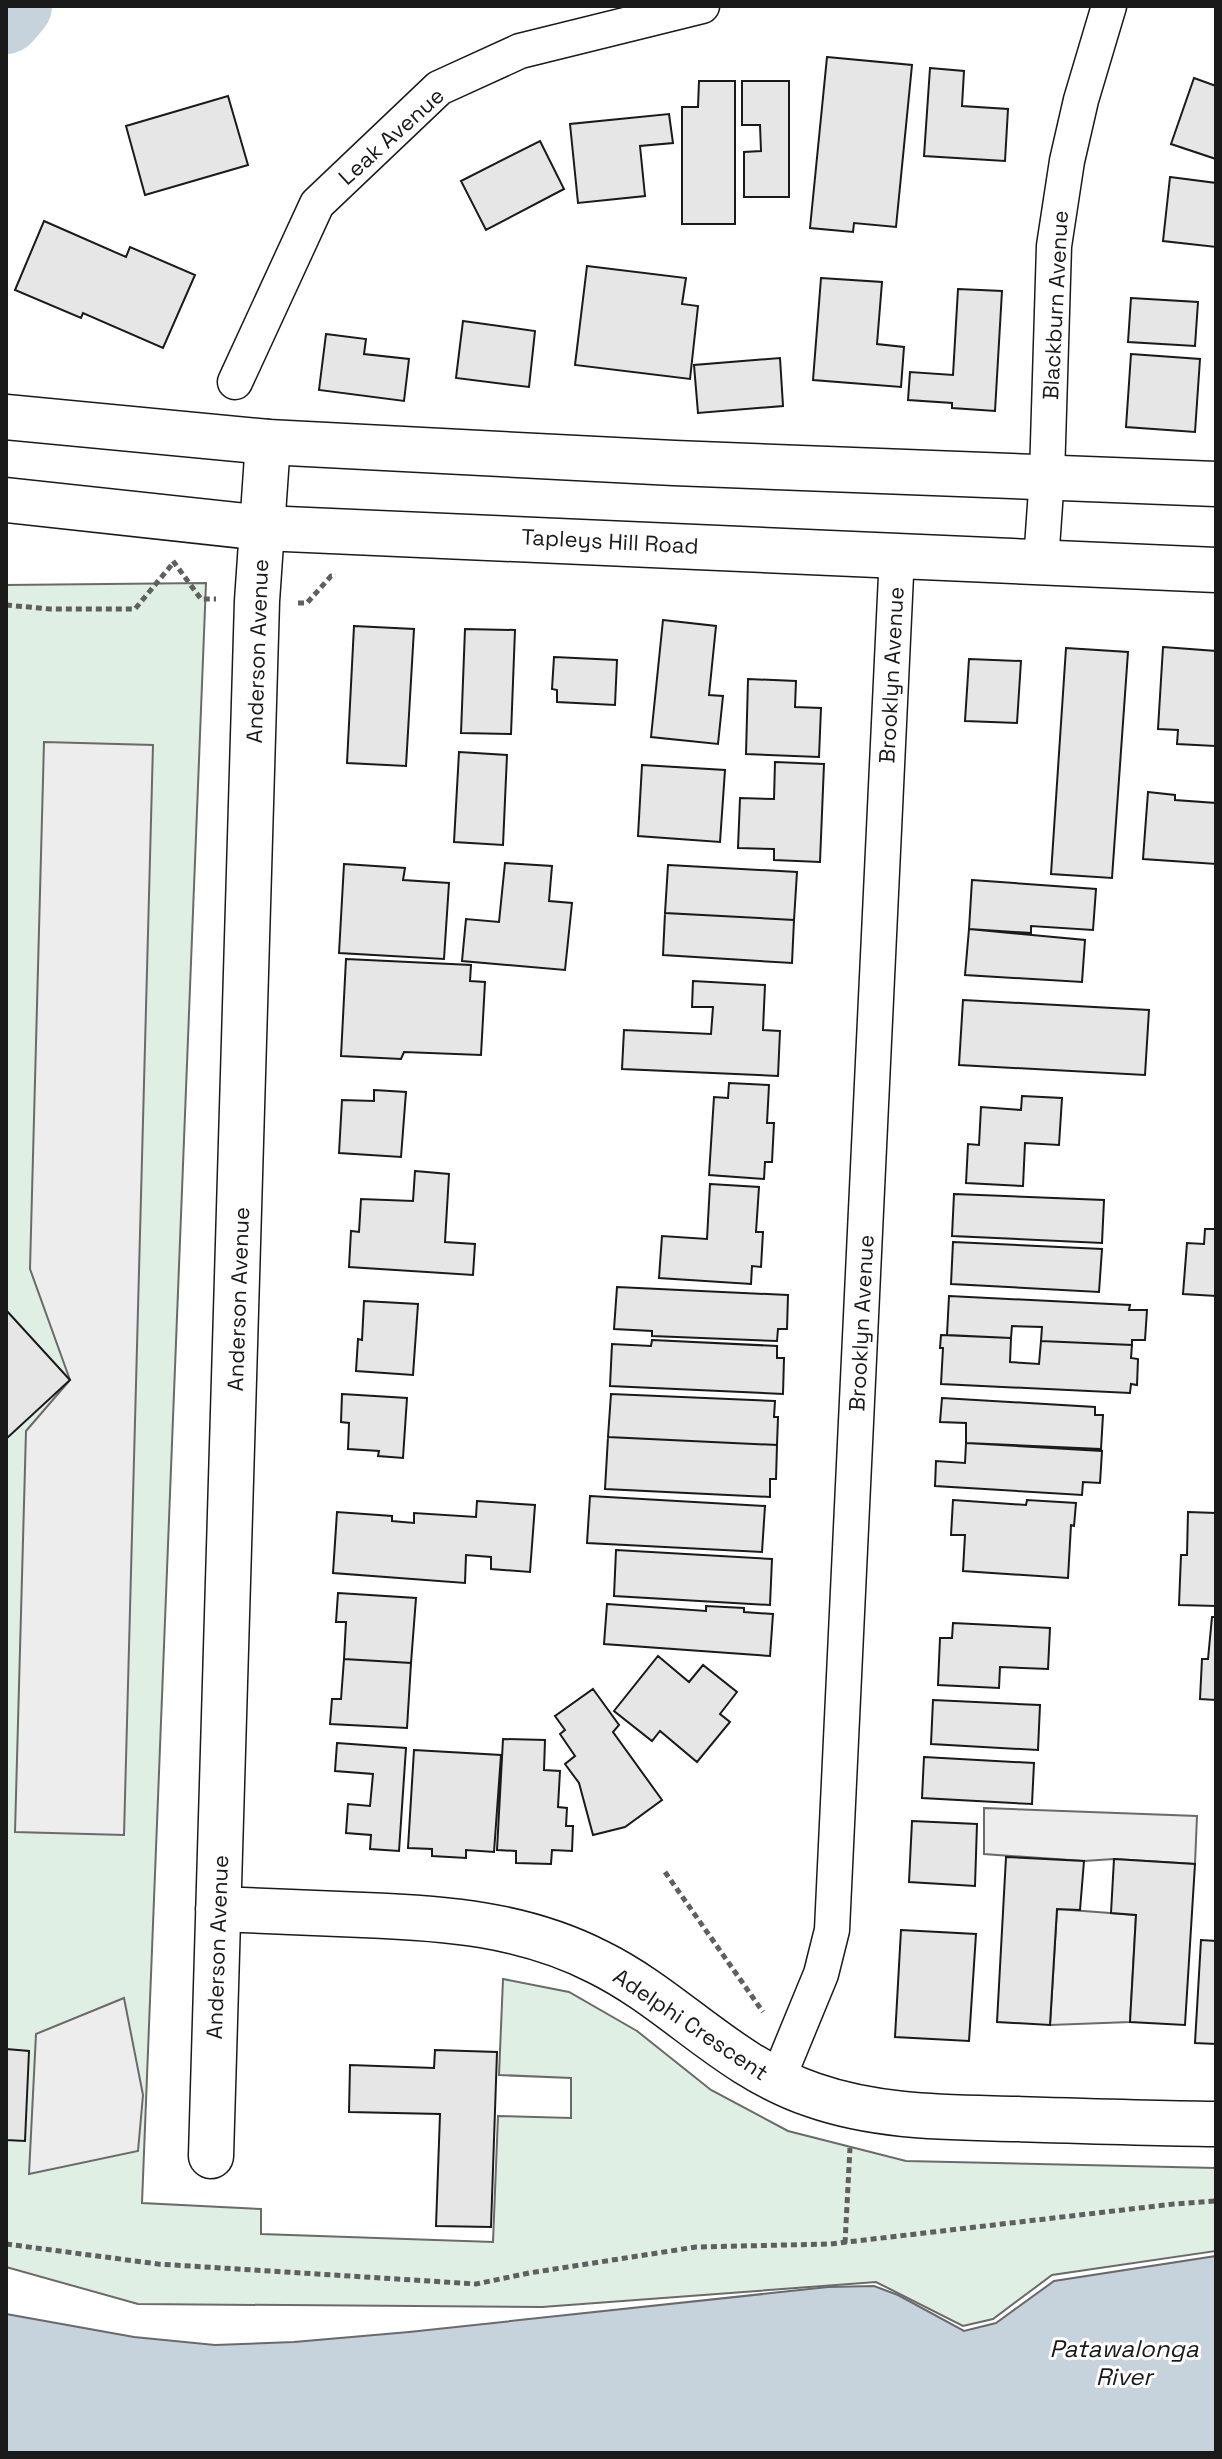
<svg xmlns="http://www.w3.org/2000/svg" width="1222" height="2459" viewBox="0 0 1222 2459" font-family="'Space Grotesk',sans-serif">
  <rect width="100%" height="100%" fill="#fff"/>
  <!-- green -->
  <path fill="#e0efe3" stroke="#6a6a6a" stroke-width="2" d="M206,583l-64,1620 119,6v25l232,8 5,-126 73,2v-40l-72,-3 4,-96 66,13 68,39 74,59 77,41 118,30 310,7v83l-164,24 -59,44 -30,7 -87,-44 -334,25 -404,-3 -132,-37v-1682z"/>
  <!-- parking -->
  <path fill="#ededed" stroke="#6a6a6a" stroke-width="2" d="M44,742l109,3 -29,1090 -109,-3 11,-401 44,-51 -40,-111z
    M984,1808l213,8 -2,48 -81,-5 -30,2 -100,-7z
    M1057,1909l79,6 -6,107 -80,3z
    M124,1998l19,97 -5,56 -109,23 7,-140z"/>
  <!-- water -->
  <path fill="#c6d2dc" stroke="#6a6a6a" stroke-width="2" d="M1216,2256v197h-1210v-139l128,23 81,8 79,-3 115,-10 419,-45 46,-1 24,9 66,36 32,-8 58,-42z"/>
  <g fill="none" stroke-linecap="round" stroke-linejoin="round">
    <!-- river -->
    <path stroke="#c6d2dc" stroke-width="70" d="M6,19l11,-13"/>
  </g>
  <!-- building -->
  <path fill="#e6e6e6" stroke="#1a1a1a" stroke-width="2" d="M827,57l85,8 -16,162 -42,-4 -1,9 -43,-4z
    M930,68l34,3 -2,35 46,3 -3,52 -81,-5z
    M1194,78l22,8v73l-45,-15z
    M699,81h36v143h-53v-117h16z
    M742,81h47v116h-45v-45l17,-1 -1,-26h-18z
    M228,96l20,69 -103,30 -19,-69z
    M669,114l4,29 -33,3 5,50 -67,7 -8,-79z
    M540,141l24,48 -78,41 -25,-49z
    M1170,177l46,6v64l-53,-6z
    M44,221l82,36 4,-10 65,28 -32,73 -80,-35 -2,5 -66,-28z
    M587,266l99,12 -4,26 16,2 -8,73 -115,-14z
    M821,278l61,4 -5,62 27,3 -3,40 -88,-7z
    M958,289l44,2 -7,120 -43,-3v-5l-44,-3 2,-28 43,3z
    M1131,298l67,4 -3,44 -67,-4z
    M463,321l72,10 -6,56 -73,-9z
    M326,334l40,5 -2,15 45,5 -5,42 -85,-11z
    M1131,354l69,5 -5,73 -69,-5z
    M780,358l3,48 -85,7 -4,-48z
    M663,620l53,6 -7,69 14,1 -5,48 -67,-7z
    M354,626l60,3 -8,137 -59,-3z
    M465,629l50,1 -4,104 -50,-1z
    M1163,647l53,4 -1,95 -38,-2 1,-14 -20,-1z
    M1066,648l62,4 -16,226 -61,-4z
    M554,657l63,3 -2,45 -58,-3v-12l-5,-1z
    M969,659l52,2 -4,62 -52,-2z
    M748,679l48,2 -1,26 26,1 -2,49 -73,-3z
    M459,752l48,3 -4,90 -49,-3z
    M775,762l49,2 -4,98 -46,-2v-11l-36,-1 2,-50 34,1z
    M642,765l83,5 -5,72 -82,-6z
    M1148,792l27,3v5l41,3v61l-73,-5z
    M505,863l47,3 -3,35 23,2 -7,67 -103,-9 4,-42 33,3z
    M344,864l61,4 -2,12 46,3 -5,76 -105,-6z
    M668,865l129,7 -3,48 -129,-7z
    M972,880l124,9 -3,41 -62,-4v7l-62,-4z
    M665,913l129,7 -2,43 -129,-8z
    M969,929l116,11 -3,42 -117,-7z
    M346,959l125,6 -1,16 15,1 -4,73 -77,-3 -3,7 -60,-3z
    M693,981l72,4 -2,45 17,1 -2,45 -156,-7 2,-39 87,4 2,-27h-21z
    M963,1000l186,10 -4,65 -186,-10z
    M729,1083l40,2 -2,38h7l-2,39h-7l-1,17 -55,-4 5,-78 14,1z
    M374,1090l32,2 -5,65 -62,-4 3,-53 32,1z
    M1022,1096l40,2 -3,47 -34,-2 -2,43 -57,-3 2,-39 11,1 2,-38 40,3z
    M415,1171l34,3 -4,68 30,2 -2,31 -124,-8 2,-36 8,1 2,-33 52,2z
    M710,1184l49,3 -3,45h7l-2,35 -9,-1 -1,18 -92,-6 3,-42 45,3z
    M954,1194l150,6 -2,43 -150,-7z
    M1205,1229h11v67l-33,-2 4,-51 17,1z
    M953,1242l149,7 -3,43 -148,-8z
    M617,1287l171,8 -1,34h-9l-1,12 -125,-5v-5l-38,-2z
    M949,1296l181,9 -1,5h18l-2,30h-13v5l-91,-4 1,-14 -30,-1 -1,12 -64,-3z
    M364,1301l54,3 -5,71 -57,-4 2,-32 4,1z
    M6,1310l64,70 -64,59z
    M941,1335l70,3 -1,24 29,2 2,-23 91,4 -1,13 7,1 -1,26 -6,-1 -1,9 -189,-9 2,-36h-3z
    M652,1340l125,6v12h7l-1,36 -173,-8 2,-42 39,2z
    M342,1394l65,4 -4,60 -25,-2 1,-5 -31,-2 1,-26 -8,-1z
    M611,1394l164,7 -1,16h4l-1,28 -169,-8z
    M942,1398l153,9v8h8l-2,34 -135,-6v-20l-26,-1z
    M608,1437l169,8 -1,34h-6v18l-165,-8z
    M966,1443l136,8 -2,32 -17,-1 -1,13 -147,-9 1,-25 29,2z
    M590,1496l175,10 -3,46 -175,-9z
    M953,1500l73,5 1,-5 49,3 -2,23 -3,-1 -3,53 -105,-7 2,-36h-14z
    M477,1501l58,4 -5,67 -39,-3v-12l-25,-2 -1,28 -132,-10 4,-61 55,4v5l22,2v-10l62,4z
    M1188,1512l28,1v93l-37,-1 2,-50h6z
    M616,1550l156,9 -2,46 -156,-9z
    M338,1593l78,5 -5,65 -67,-4 2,-37h-10z
    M607,1604l99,7v-5l38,2v4l29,2 -3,42 -166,-12z
    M1212,1617h4v83l-16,-1 2,-40h6z
    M953,1623l97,5 -2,41 -48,-2 -1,21 -61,-3 2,-47h12z
    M658,1656l31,26 14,-17 34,27 -17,22 10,8 -33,40 -37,-31 -8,10 -38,-30z
    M344,1659l67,4 -4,65 -77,-4 2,-25h9z
    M593,1689l26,36 -6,7 49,68 -37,27 -32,8 -14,-52 -14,-19 10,-8 -15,-22 5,-4 -10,-14z
    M933,1700l107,5 -2,45 -107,-6z
    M503,1739l42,1 -1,30 16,1 -2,36 9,1 -1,18h7l-1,25 -20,-1 -1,14 -35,-1v-12l-19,-1z
    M337,1743l69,5 -7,103 -29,-2 1,-14 -25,-2 2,-29 22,2 3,-32 -38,-3z
    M414,1750l87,5 -7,97 -28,-2v8l-34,-2v-7l-24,-1z
    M924,1757l110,6 -2,41 -110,-6z
    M912,1821l65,3 -2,62 -66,-4z
    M1006,1857l78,4 -4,49 -23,-1 -7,116 -53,-3z
    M1114,1859l81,5 -10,161 -55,-3 6,-107 -25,-2z
    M901,1930l75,4 -7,107 -74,-4z
    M1201,1940l15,1v103l-21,-1z
    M6,2049l23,2 -4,90 -19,-1z
    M435,2050l62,2 -6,175 -55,-1 4,-112 -91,-2 1,-47 84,3z"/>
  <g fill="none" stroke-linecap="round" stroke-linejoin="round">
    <defs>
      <path id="minor" d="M235,382l82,-178 122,-116 81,-37 182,-45
        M1041,562l6,-86 7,-230 13,-85 14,-61 28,-94
        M777,2081l44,-107 11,-44 65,-1376"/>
      <path id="tertiary" d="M218,1909c48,2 97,4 145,6 82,3 161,9 235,47 77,38 129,104 215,133 66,23 135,22 203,24 67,2 133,4 200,5
        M211,2156l46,-1555 11,-159"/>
      <path id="primary" d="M6,417l262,25 406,21 542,21
        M6,500l257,28 953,42"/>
    </defs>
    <!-- minor casing -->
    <use href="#minor" stroke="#1a1a1a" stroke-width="37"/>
    <!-- tertiary casing -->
    <use href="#tertiary" stroke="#1a1a1a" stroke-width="47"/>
    <!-- primary casing -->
    <use href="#primary" stroke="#1a1a1a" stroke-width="47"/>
    <!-- path -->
    <path stroke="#5f5f5f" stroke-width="5" stroke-dasharray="6 4" stroke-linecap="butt" d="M173,561l28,38h15
      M298,603h9l24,-27h5
      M6,605l44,4h85l39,-47
      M665,1872l98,140
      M845,2243l5,-95
      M6,2244l152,20 318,20 53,-11 167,-26 134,-3 344,-40 42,-3"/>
    <!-- minor -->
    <use href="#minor" stroke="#fff" stroke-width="34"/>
    <!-- tertiary -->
    <use href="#tertiary" stroke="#fff" stroke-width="44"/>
    <!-- primary -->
    <use href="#primary" stroke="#fff" stroke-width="44"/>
  </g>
  <g text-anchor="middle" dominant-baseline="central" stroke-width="6" stroke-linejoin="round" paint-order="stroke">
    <!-- street labels -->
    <g font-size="22" fill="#1a1a1a" stroke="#fff">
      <text transform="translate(391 136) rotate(-42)">Leak Avenue</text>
      <text transform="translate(1055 305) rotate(-87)">Blackburn Avenue</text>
      <text transform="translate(610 541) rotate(3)">Tapleys Hill Road</text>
      <text transform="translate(257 651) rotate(-88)">Anderson Avenue</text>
      <text transform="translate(891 675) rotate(-87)">Brooklyn Avenue</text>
      <text transform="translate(238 1299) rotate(-88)">Anderson Avenue</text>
      <text transform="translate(861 1323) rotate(-87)">Brooklyn Avenue</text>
      <text transform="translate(217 1947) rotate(-88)">Anderson Avenue</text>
      <text transform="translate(691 2024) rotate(34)">Adelphi Crescent</text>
    </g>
    <!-- water labels -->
    <g font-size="24" font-style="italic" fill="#1a1a1a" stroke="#fff">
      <text x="1124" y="2348">Patawalonga<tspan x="1124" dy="28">River</tspan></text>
    </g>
  </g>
  <!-- border -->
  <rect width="1222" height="2459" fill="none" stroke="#1a1a1a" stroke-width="16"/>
</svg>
